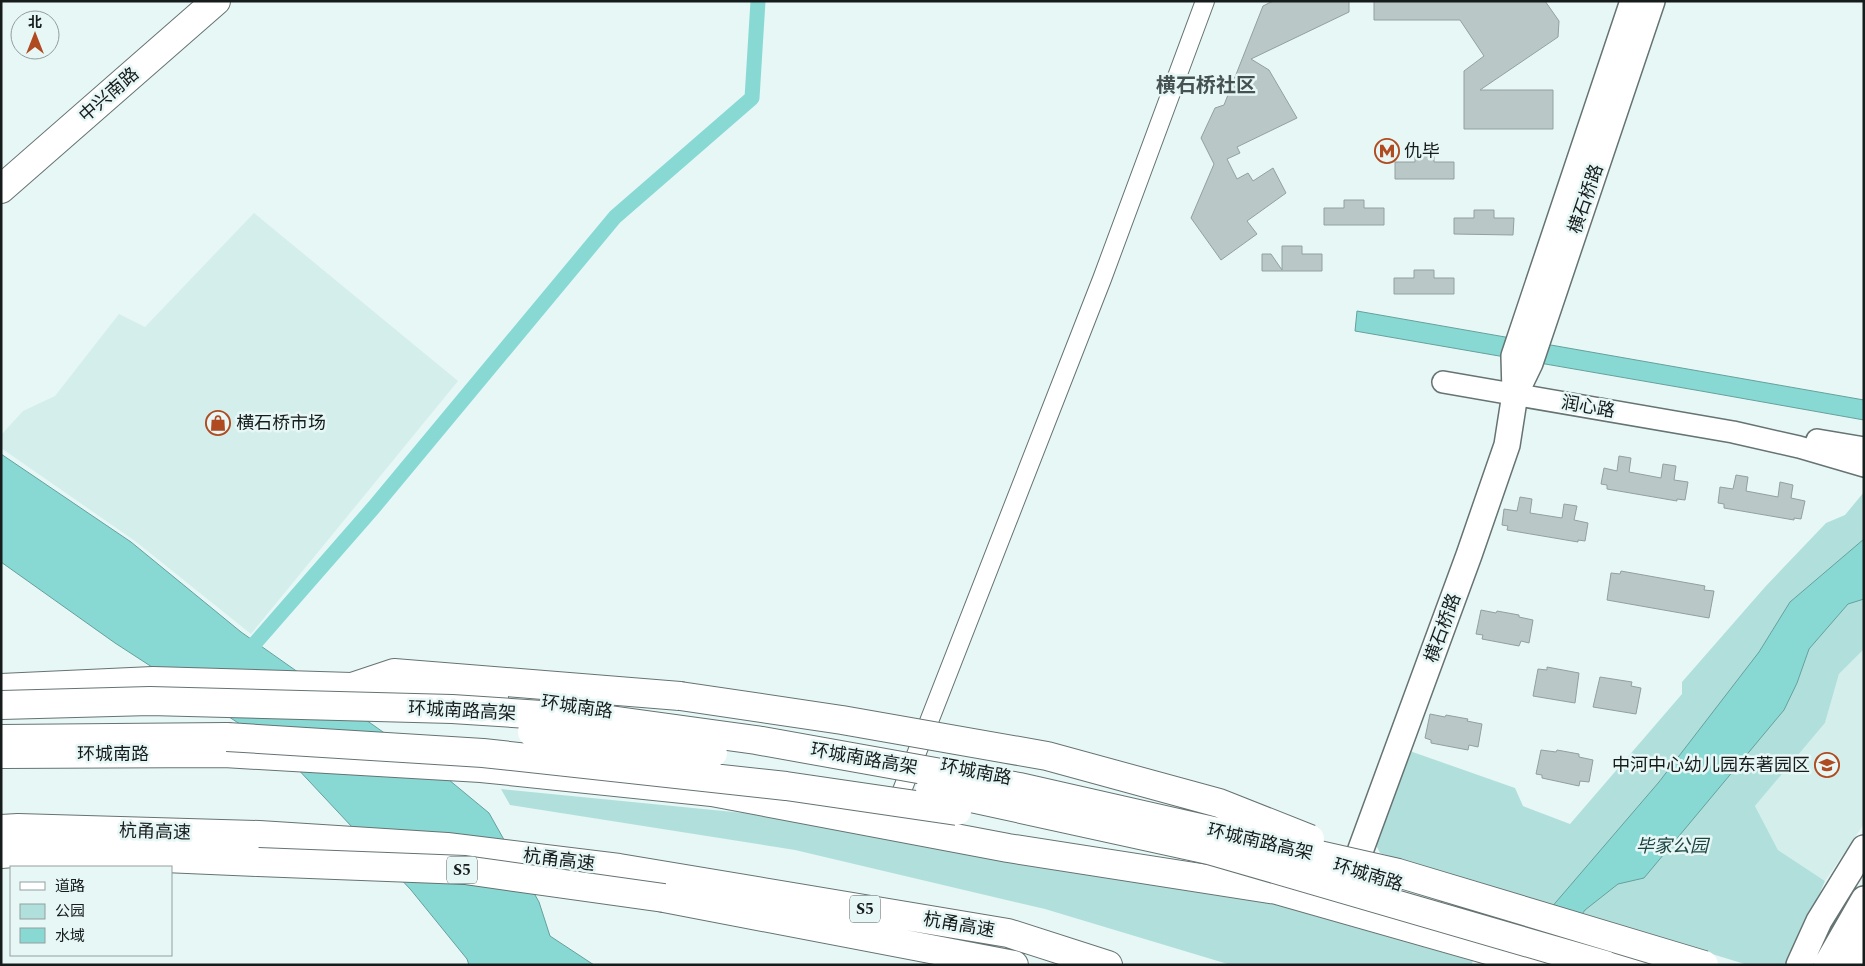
<svg xmlns="http://www.w3.org/2000/svg" width="1865" height="966" viewBox="0 0 1865 966" font-family="Spectral,'Noto Sans SC',serif">
  <rect width="100%" height="100%" fill="#e7f7f6"/>
  <!-- built -->
  <path fill="#d4eeec" d="M254,213l204,168 -207,253 -116,-93 -134,-93v-13l22,-24 32,-15 64,-82 26,13z
    M1864,649v175l-39,57 -47,-31 -23,-44 70,-83 14,-49z"/>
  <!-- green -->
  <path fill="#b1e0dc" d="M1864,492v157l-25,25 -14,49 -70,83 23,44 47,31 -35,81 -11,3h-31l-368,-112 -5,-10 32,-93 108,38 8,18 47,18 112,-130v-12l83,-95 61,-64 19,-8z
    M501,789l314,31 426,75 232,66 -2,4h-240l-186,-56 -250,-59 -285,-45z"/>
  <!-- water -->
  <path fill="#88d9d4" stroke="#66a09c" d="M1357,311l507,89v20l-163,-29 -346,-60z
    M1,454l130,88 110,90 196,138 52,43 50,89 11,34 44,29h-125l-2,-6 -56,-69 -131,-140 -165,-107 -114,-81z
    M1864,539v60l-16,5 -39,45 -12,34 -13,27 -140,168 -26,6 -33,26 -40,55h-43l157,-183 100,-130 31,-50z"/>
  <g fill="none" stroke-linecap="round" stroke-linejoin="round">
    <!-- canal -->
    <path stroke="#88d9d4" stroke-width="15" d="M243,657l131,-150 241,-290 137,-119 6,-97"/>
  </g>
  <!-- building -->
  <path fill="#b9c8c7" stroke="#92a09f" d="M1273,1h76v11l-98,47 18,11 28,48 -60,29 3,6 -13,6 10,20 11,-6 5,8 20,-13 13,25 -39,28 10,13 -36,26 -30,-42 23,-54 -13,-26 14,-30 9,-3 39,-99z
    M1374,1h171l14,20 -1,16 -78,53h73v39h-89v-58l20,-15 -24,-36h-86z
    M1415,154l19,1v7h20v17h-59v-17h20z
    M1344,200h20v8h20v17h-60v-17h20z
    M1474,210h20v8h20l-1,17 -59,-1v-16h20z
    M1282,246h20v8h20v17h-60v-17h9l11,16z
    M1414,270h20v8h20v16h-60v-16h20z
    M1619,456l12,2 -2,14 32,6 2,-14 13,2 -2,14 14,2 -3,18 -8,-1v2l-70,-12v-4l-6,-1 3,-16 13,3z
    M1736,475l12,2 -2,14 32,6 2,-15 13,3 -2,13 14,3 -4,18 -7,-1v2l-70,-12v-4l-6,-1 2,-16 13,2z
    M1520,497l12,2 -2,14 32,5 2,-14 13,2 -3,14 14,3 -3,18 -7,-1v2l-71,-12 1,-4 -6,-1 2,-16 13,2z
    M1621,571l84,15 -1,4 10,1 -5,27 -102,-18 4,-27 9,1z
    M1481,610l15,3 1,-2 22,4v2l14,3 -4,23 -8,-2 -2,5 -37,-7 1,-4 -7,-1z
    M1547,667l32,6 -4,30 -42,-7 5,-27 9,1z
    M1600,677l32,5 -1,4 10,2 -5,26 -43,-7z
    M1430,714l15,3 1,-2 22,4 -1,2 15,3 -4,23 -9,-2 -1,5 -37,-7v-3l-6,-2z
    M1541,750l15,2 1,-2 22,4v3l14,3 -4,22 -9,-1 -1,5 -37,-8v-3l-6,-1z"/>
  <g fill="none" stroke-linecap="round" stroke-linejoin="round">
    <defs>
      <path id="minor" d="M894,811l208,-532 103,-278"/>
      <path id="tertiary" d="M1443,382l290,50 66,15 65,19
        M1817,440l47,8"/>
      <path id="secondary" d="M1517,390l13,-27 122,-362
        M1358,857l111,-302 38,-110 8,-51 -1,-38 119,-355
        M1799,965l20,-44 45,-73
        M1826,965l38,-66
        M1849,965l15,-27"/>
      <path id="primary" d="M1,189l215,-188
        M1,688l152,-7 199,6 142,11
        M1,754l223,-1 257,15 231,24 296,56 269,42 218,62 39,13
        M1456,903l69,24 122,34"/>
      <path id="trunk" d="M352,687l42,-14 286,23
        M1,739l226,-2"/>
      <path id="motorway" d="M1,829l17,-1 241,7 188,12 172,21 389,65 100,32
        M1,854l25,-2 232,10
        M664,898l350,67"/>
    </defs>
    <!-- minor casing -->
    <use href="#minor" stroke="#657372" stroke-width="20"/>
    <!-- tertiary casing -->
    <use href="#tertiary" stroke="#657372" stroke-width="24"/>
    <!-- secondary casing -->
    <use href="#secondary" stroke="#657372" stroke-width="28"/>
    <!-- primary casing -->
    <use href="#primary" stroke="#657372" stroke-width="30"/>
    <!-- trunk casing -->
    <use href="#trunk" stroke="#657372" stroke-width="30"/>
    <!-- motorway casing -->
    <use href="#motorway" stroke="#657372" stroke-width="30"/>
    <!-- minor -->
    <use href="#minor" stroke="#fff" stroke-width="18"/>
    <!-- tertiary -->
    <use href="#tertiary" stroke="#fff" stroke-width="21"/>
    <!-- secondary -->
    <use href="#secondary" stroke="#fff" stroke-width="25"/>
    <!-- primary -->
    <use href="#primary" stroke="#fff" stroke-width="28"/>
    <!-- trunk -->
    <use href="#trunk" stroke="#fff" stroke-width="28"/>
    <!-- motorway -->
    <use href="#motorway" stroke="#fff" stroke-width="28"/>
    <defs>
      <path id="trunk-bridge" d="M680,696l162,24 205,36 172,47 91,36
        M1,705l149,-4 302,8 151,10 153,21 263,47 379,86 306,92
        M532,732l181,21
        M227,737l256,16 303,33 171,25
        M930,789l279,61 396,115"/>
      <path id="motorway-bridge" d="M258,862l207,8 199,28"/>
    </defs>
    <!-- trunk-bridge casing -->
    <use href="#trunk-bridge" stroke="#657372" stroke-width="30" stroke-linecap="butt"/>
    <!-- motorway-bridge casing -->
    <use href="#motorway-bridge" stroke="#657372" stroke-width="30" stroke-linecap="butt"/>
    <!-- trunk-bridge -->
    <use href="#trunk-bridge" stroke="#fff" stroke-width="28"/>
    <!-- motorway-bridge -->
    <use href="#motorway-bridge" stroke="#fff" stroke-width="28"/>
  </g>
  <!-- icons -->
  <defs>
    <symbol id="metro-ring" viewBox="-11 -11 22 22"><circle r="9.5" fill="#e7f7f6" stroke="#b04a20" stroke-width="1.5"/><path d="M-5.5 5V-5H-3L0 0L3-5H5.5V5H3V-.5L0 4L-3-.5V5Z" fill="#b04a20"/></symbol>
    <symbol id="shop-ring" viewBox="-11 -11 22 22"><circle r="9.5" fill="#e7f7f6" stroke="#b04a20" stroke-width="1.5"/><path d="M-5-2.5h2.3a2.7 3.5 0 0 1 5.4 0H5L5.5 6h-11ZM-1.5-2.5h3a1.5 2.3 0 0 0-3 0Z" fill="#b04a20"/></symbol>
    <symbol id="school-ring" viewBox="-11 -11 22 22"><circle r="9.5" fill="#e7f7f6" stroke="#b04a20" stroke-width="1.5"/><path d="M0-5L7-2L0 1L-7-2ZM-4 1L0 2.5L4 1V4Q0 6-4 4Z" fill="#b04a20"/></symbol>
  </defs>
  <g fill-rule="evenodd">
    <use href="#metro-ring" x="1373" y="137" width="28" height="28"/>
    <use href="#shop-ring" x="204" y="409" width="28" height="28"/>
    <use href="#school-ring" x="1813" y="751" width="28" height="28"/>
  </g>
  <g text-anchor="middle" dominant-baseline="central" stroke-width="5" stroke-linejoin="round" paint-order="stroke">
    <!-- shield labels -->
    <g fill="#e7f7f6" stroke="#555d5d" stroke-width="1">
      <rect x="447" y="856.5" width="30" height="27" rx="4"/>
      <rect x="850" y="895.5" width="30" height="27" rx="4"/>
    </g>
    <g font-size="16" font-weight="bold" fill="#161b1b">
      <text x="462" y="870">S5</text>
      <text x="865" y="909">S5</text>
    </g>
    <!-- street labels -->
    <g font-size="18" fill="#161b1b" stroke="#e7f7f6">
      <text transform="translate(109 95) rotate(-41)">中兴南路</text>
      <text transform="translate(1586 199) rotate(-71)">横石桥路</text>
      <text transform="translate(1588 407) rotate(10)">润心路</text>
      <text transform="translate(1443 628) rotate(-70)">横石桥路</text>
      <text transform="translate(577 707) rotate(8)">环城南路</text>
      <text transform="translate(462 711) rotate(3)">环城南路高架</text>
      <text x="113" y="754">环城南路</text>
      <text transform="translate(864 759) rotate(10)">环城南路高架</text>
      <text transform="translate(976 772) rotate(11)">环城南路</text>
      <text transform="translate(155 832) rotate(2)">杭甬高速</text>
      <text transform="translate(1260 842) rotate(13)">环城南路高架</text>
      <text transform="translate(559 860) rotate(7)">杭甬高速</text>
      <text transform="translate(1368 875) rotate(17)">环城南路</text>
      <text transform="translate(959 925) rotate(10)">杭甬高速</text>
    </g>
    <!-- poi labels -->
    <g font-size="18" fill="#161b1b" stroke="#e7f7f6" text-anchor="start">
      <text x="1404" y="151">仇毕</text>
      <text x="236" y="423">横石桥市场</text>
      <text x="1810" y="765" text-anchor="end">中河中心幼儿园东著园区</text>
    </g>
    <!-- park labels -->
    <g font-size="18" font-style="italic" fill="#1d4442" stroke="#e7f7f6">
      <text x="1672" y="846">毕家公园</text>
    </g>
    <!-- quarter labels -->
    <g font-size="20" font-weight="bold" fill="#455251" stroke="#e7f7f6">
      <text x="1206" y="86">横石桥社区</text>
    </g>
  </g>
  <!-- border -->
  <rect width="1865" height="966" fill="none" stroke="#161b1b" stroke-width="5"/>
  <!-- legend -->
  <rect x="10" y="866" width="162" height="90" fill="#e7f7f6" stroke="#939f9e"/>
  <rect x="20" y="882" width="25" height="8" fill="#ffffff" stroke="#939f9e"/>
  <text x="55" y="891" font-size="15" fill="#161b1b">道路</text>
  <rect x="20" y="904" width="25" height="15" fill="#b1e0dc" stroke="#939f9e"/>
  <text x="55" y="916" font-size="15" fill="#161b1b">公园</text>
  <rect x="20" y="928" width="25" height="15" fill="#88d9d4" stroke="#939f9e"/>
  <text x="55" y="941" font-size="15" fill="#161b1b">水域</text>
  <!-- north arrow -->
  <g transform="translate(35 35)"><circle r="24" fill="#e7f7f6" stroke="#939f9e"/>
  <path d="M0-4L9 19L0 12L-9 19Z" fill="#b04a20"/>
  <text y="-8" font-size="14" font-weight="bold" text-anchor="middle" fill="#161b1b">北</text>
  </g>
</svg>
